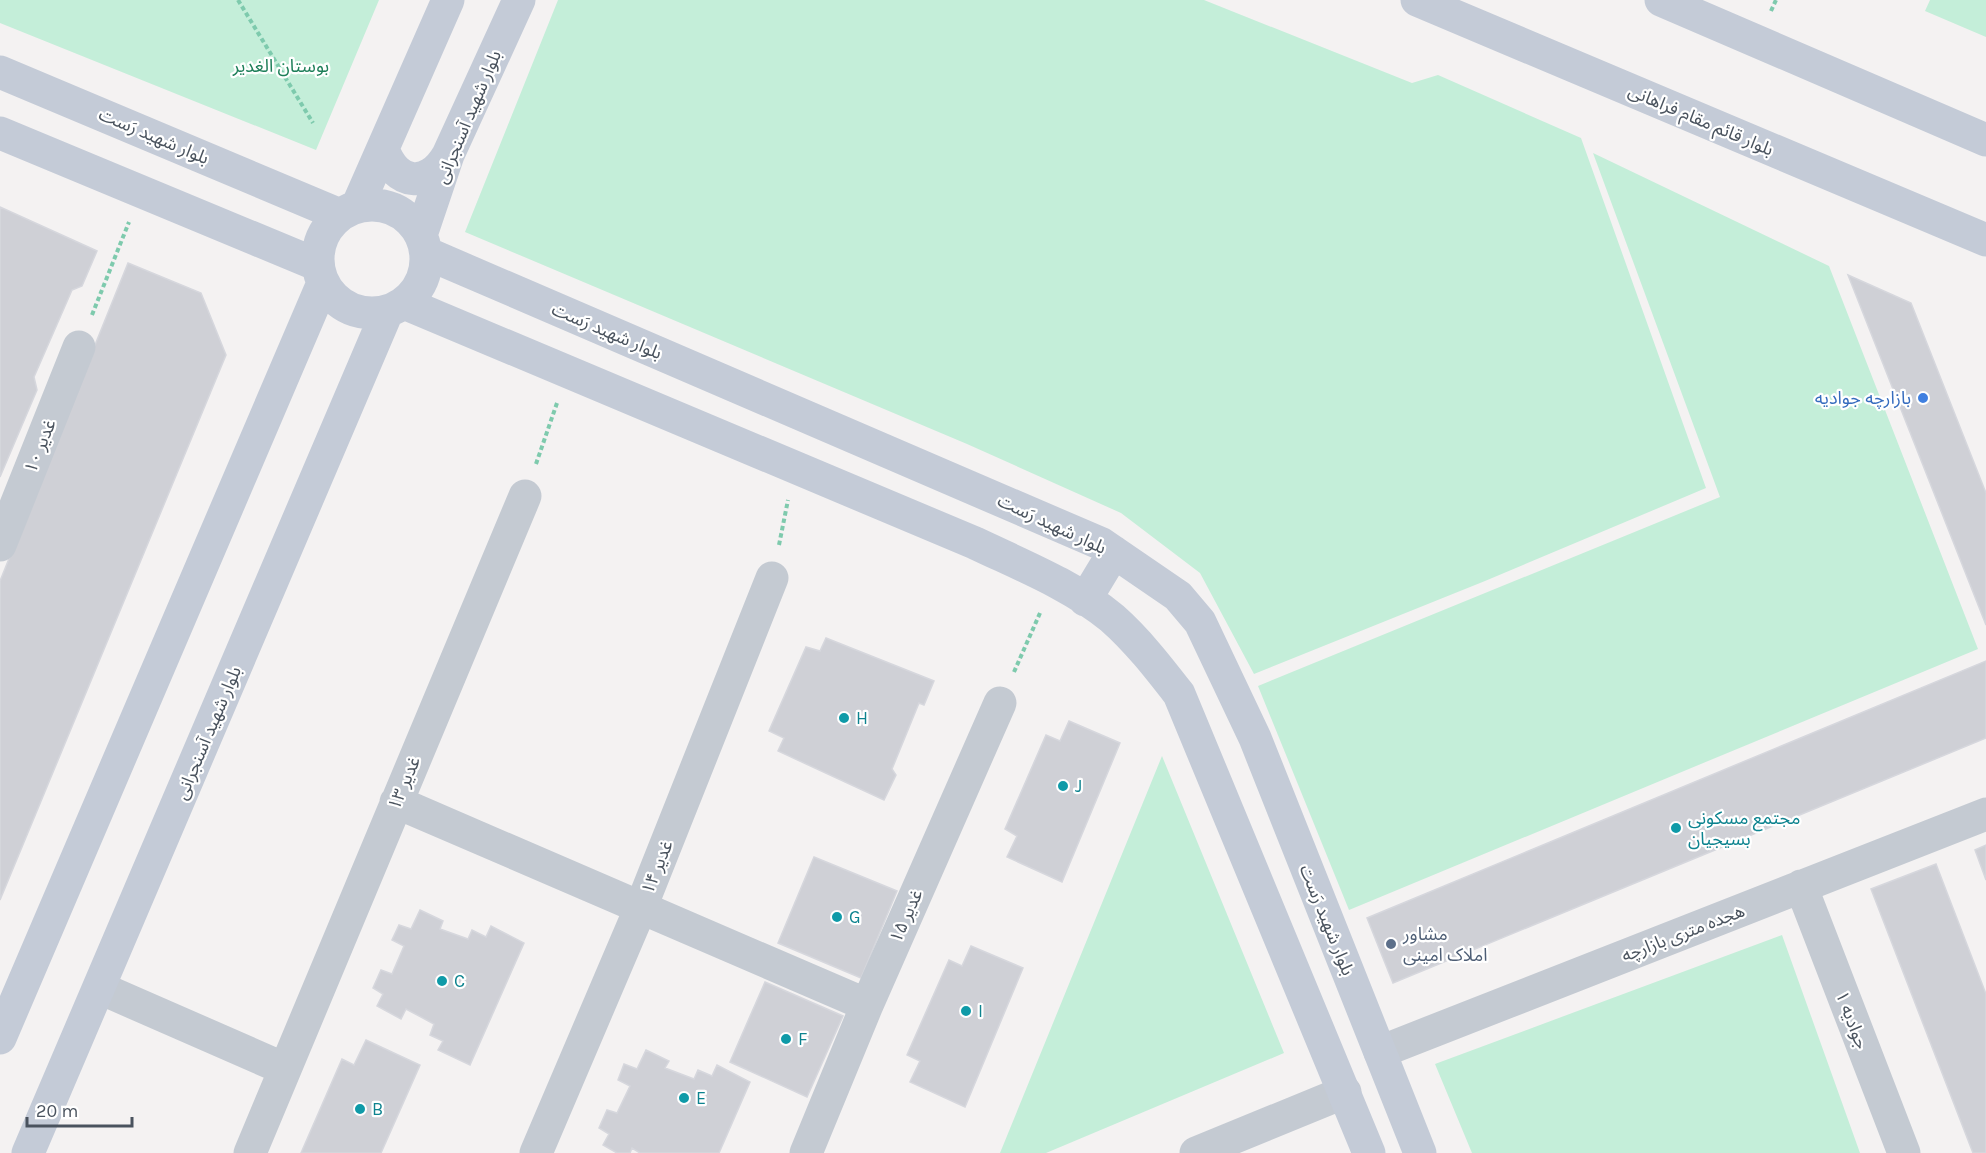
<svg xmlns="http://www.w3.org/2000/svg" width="1986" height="1153" viewBox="0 0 1986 1153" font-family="Karla,'Noto Sans Arabic',sans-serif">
  <rect width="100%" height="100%" fill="#f4f2f2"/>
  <!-- green -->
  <path fill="#c4eed9" d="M0,0h379l-63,150 -316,-127z
    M558,0h646l208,83 26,-8 143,63 125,350 -221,93 -231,93 -54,-101 -79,-60 -154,-69 -502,-212z
    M1930,0h56v37l-61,-26z
    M1593,153l236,113 149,383 -629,261 -91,-224 462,-189z
    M1162,756l122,297 -238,100h-46z
    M1782,935l78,218h-388l-37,-89z"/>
  <!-- building -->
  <path fill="#cfd0d6" stroke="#d6d7dd" stroke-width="1.5" d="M0,207l97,44 -15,35 -10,4 -38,87 3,13 -37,87z
    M128,263l73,30 25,62 -226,545v-319z
    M1848,275l63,28 75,190v132z
    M826,638l108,43 -10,24 -5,-2 -27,66 4,6 -12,25 -106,-49 6,-13 -15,-7 37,-84 14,4z
    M1986,661v77l-593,245 -26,-65z
    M1069,721l51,22 -58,139 -55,-25 10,-21 -12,-7 41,-94 14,6z
    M1986,845v35l-11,-30z
    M814,857l83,34 -36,87 -83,-35z
    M1936,864l50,130v159h-13l-102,-264z
    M420,910l23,11 -3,8 28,10 4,-9 14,7 5,-11 33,17 -54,122 -32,-15 5,-9 -13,-6 4,-11 -28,-15 -5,10 -24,-13 6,-12 -10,-6 8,-18 11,4 12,-28 -12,-6 7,-15 12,4z
    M971,946l52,22 -58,139 -55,-25 10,-21 -13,-6 42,-95 13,6z
    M765,982l78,34 -36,81 -77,-35z
    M366,1040l54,25 -39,88h-80l41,-94 12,6z
    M646,1050l23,11 -4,7 29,11 4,-9 14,6 5,-11 33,17 -31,71h-79l-8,-5 -2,5h-13l-14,-8 6,-11 -10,-6 8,-18 10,3 13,-27 -12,-6 6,-16 13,5z"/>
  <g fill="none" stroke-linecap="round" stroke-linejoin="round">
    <!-- path -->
    <path stroke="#7ecaad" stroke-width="4" stroke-dasharray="4.5 3" stroke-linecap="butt" d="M238,0l75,123
      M1771,11l5,-11
      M92,315l37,-93
      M536,464l21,-61
      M779,545l9,-45
      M1014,672l26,-59"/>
    <!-- minor -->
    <path stroke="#c4cad2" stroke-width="33" d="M0,545l79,-198
      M396,802l471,203
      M1801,886l103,267
      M100,988l185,81
      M1380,1052l606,-238
      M250,1153l275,-657
      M536,1153l105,-246 131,-329
      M806,1153l61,-148 133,-302"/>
    <!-- tertiary -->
    <path stroke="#c4cad2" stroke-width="33" d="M1196,1153l149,-61"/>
    <!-- secondary -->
    <path stroke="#c4cbd7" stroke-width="33" d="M1417,0l569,240
      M1661,0l325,140
      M0,72l340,143
      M0,133l318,132
      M383,149c13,37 45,40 65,6
      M318 259a54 54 0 1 1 108 0a54 54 0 1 1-108 0Z
      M357,207l91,-207
      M421,235l27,-80 71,-155
      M426,253l676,291 76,52 22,26 55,116 165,415
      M404,303l571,240c46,22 97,42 137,75 25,22 46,49 67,76l190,459
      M1085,600l29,-48
      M0,1038l323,-755
      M28,1153l359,-841"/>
  </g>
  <!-- markers -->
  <circle fill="#3f7fe0" stroke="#fff" stroke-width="2" cx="1923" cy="398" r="6"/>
  <g fill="#0f9aa8" stroke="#fff" stroke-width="2">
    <circle cx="844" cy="718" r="6"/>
    <circle cx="1063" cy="786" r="6"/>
    <circle cx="1676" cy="828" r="6"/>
    <circle cx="837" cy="917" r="6"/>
    <circle cx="442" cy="981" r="6"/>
    <circle cx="966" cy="1011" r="6"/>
    <circle cx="786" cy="1039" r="6"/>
    <circle cx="684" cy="1098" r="6"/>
    <circle cx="360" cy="1109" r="6"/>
  </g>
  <circle fill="#5c6f8a" stroke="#fff" stroke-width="2" cx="1391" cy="944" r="6"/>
  <g text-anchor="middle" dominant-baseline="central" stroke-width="4.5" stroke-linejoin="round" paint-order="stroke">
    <!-- park labels -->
    <g font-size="18" fill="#1d7e58" stroke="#fff">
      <text x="281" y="66">بوستان الغدیر</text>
    </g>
    <!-- street labels -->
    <g font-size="18" fill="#4a535e" stroke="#fff">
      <text transform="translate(468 117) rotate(-67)">بلوار شهید آسنجرانی</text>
      <text transform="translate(1701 120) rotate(23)">بلوار قائم مقام فراهانی</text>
      <text transform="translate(154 136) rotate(23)">بلوار شهید رَست</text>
      <text transform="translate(607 331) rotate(23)">بلوار شهید رَست</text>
      <text transform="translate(40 446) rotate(-68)">غدیر ۱۰</text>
      <text transform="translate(1052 524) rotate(25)">بلوار شهید رَست</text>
      <text transform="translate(208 733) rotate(-67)">بلوار شهید آسنجرانی</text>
      <text transform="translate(404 783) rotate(-67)">غدیر ۱۳</text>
      <text transform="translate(657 867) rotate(-68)">غدیر ۱۴</text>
      <text transform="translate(906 916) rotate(-66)">غدیر ۱۵</text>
      <text transform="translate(1327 920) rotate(68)">بلوار شهید رَست</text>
      <text transform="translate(1683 933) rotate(-21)">هجده متری بازارچه</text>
      <text transform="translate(1852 1020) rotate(69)">جوادیه ۱</text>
    </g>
    <!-- shop labels -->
    <g font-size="18" fill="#366cbe" stroke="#fff" text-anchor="end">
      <text x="1911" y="398">بازارچه جوادیه</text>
    </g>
    <!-- culture labels -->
    <g font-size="18" fill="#0d838f" stroke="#fff" text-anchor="start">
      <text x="856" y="718">H</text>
      <text x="1075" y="786">J</text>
      <text x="1688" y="818">مجتمع مسکونی<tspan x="1688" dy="21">بسیجیان</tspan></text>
      <text x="849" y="917">G</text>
      <text x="454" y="981">C</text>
      <text x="978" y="1011">I</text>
      <text x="798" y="1039">F</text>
      <text x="696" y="1098">E</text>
      <text x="372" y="1109">B</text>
    </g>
    <!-- service labels -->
    <g font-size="18" fill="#4e5e75" stroke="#fff" text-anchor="start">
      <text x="1403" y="934">مشاور<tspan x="1403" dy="21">املاک امینی</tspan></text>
    </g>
  </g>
  <!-- scale -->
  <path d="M27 1117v9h105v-9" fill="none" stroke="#4a535e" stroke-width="3"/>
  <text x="36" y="1117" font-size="18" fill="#4a535e" stroke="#ffffff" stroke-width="4.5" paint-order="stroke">20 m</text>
</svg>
